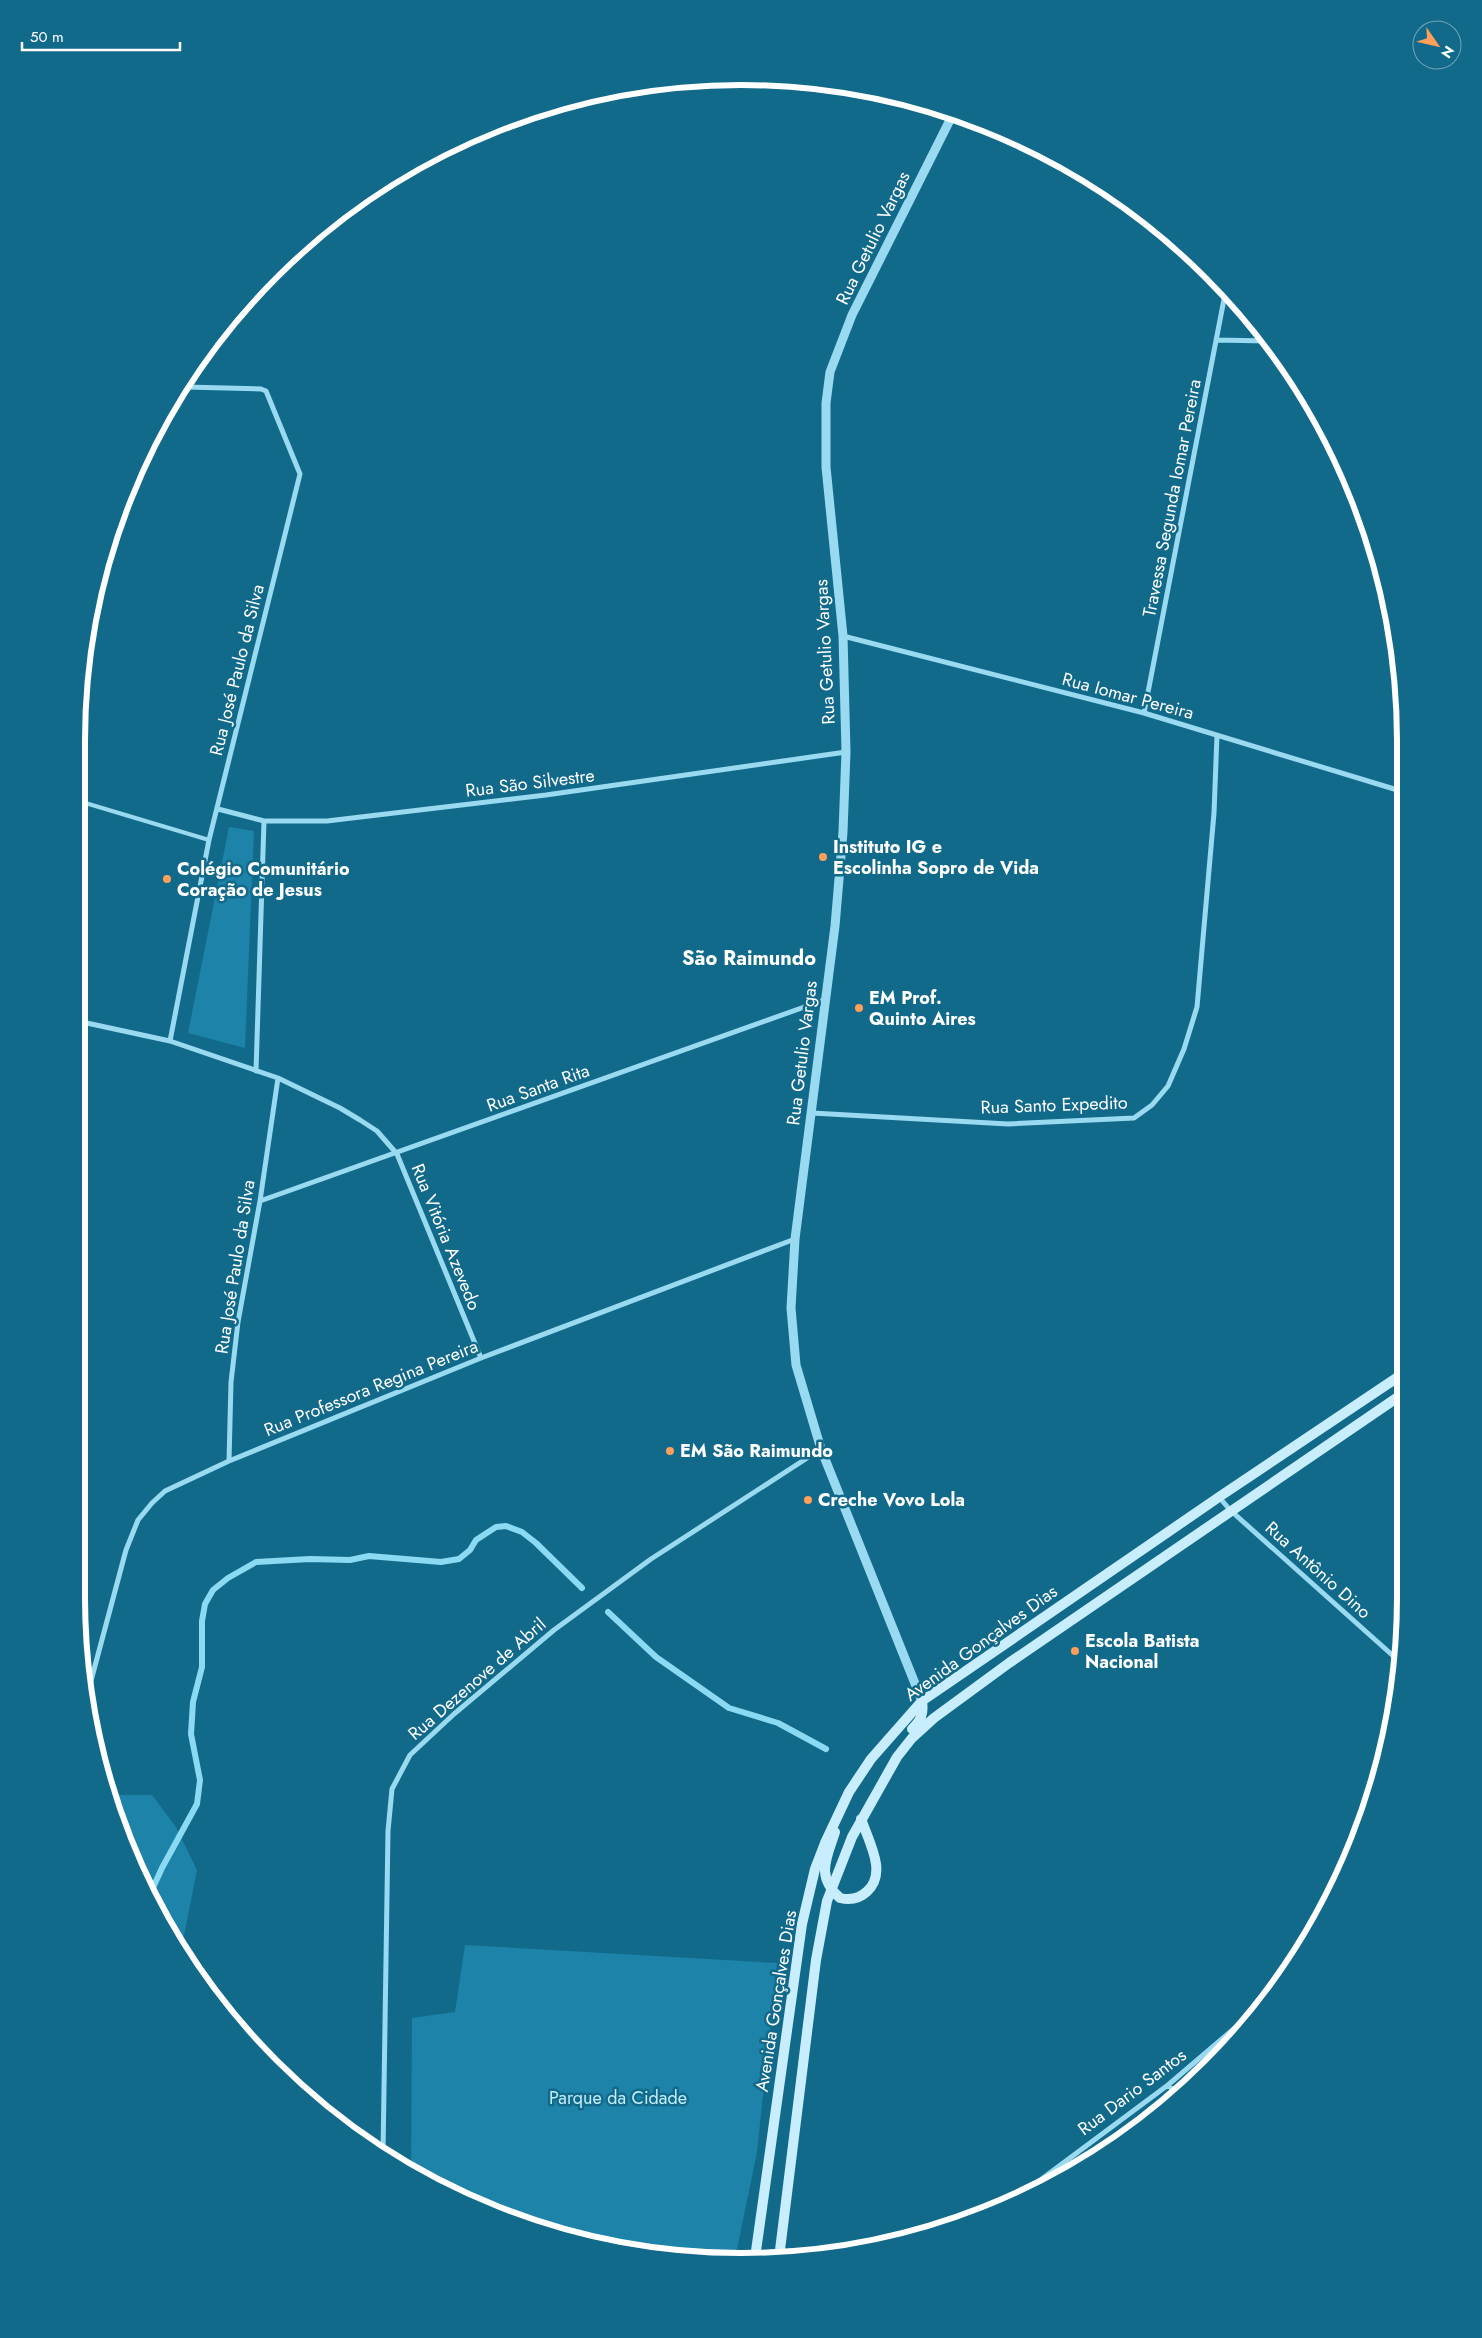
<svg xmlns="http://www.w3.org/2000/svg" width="1482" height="2338" viewBox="0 0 1482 2338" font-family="Jost,sans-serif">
  <rect width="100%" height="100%" fill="#126a8b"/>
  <!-- green -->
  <path fill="#1d83a8" d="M229,827l25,4 -9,217 -57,-15z
    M108,1795h44l24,32 21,43 -16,81 -70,-141z
    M465,1945l312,18 -20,189 -22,107 -37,1 -171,-34 -80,-33 -36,-22 1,-153 43,-6z"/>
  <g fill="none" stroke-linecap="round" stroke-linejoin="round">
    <!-- stream -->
    <path stroke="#8bdaf4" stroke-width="6" d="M608,1612l48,45 73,51 49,15 48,26
      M151,1892l11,-24 35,-64 3,-24 -9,-46 2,-32 9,-35v-46l3,-17 8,-14 15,-12 28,-16 54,-3 40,1 19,-4 72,6 18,-3 11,-9 6,-10 20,-13 10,-1 16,6 14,11 46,45"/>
    <!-- service -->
    <path stroke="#99daf1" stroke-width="4" d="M82,802l127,38"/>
    <!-- minor -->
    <path stroke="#99daf1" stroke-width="5" d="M1216,340l52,1
      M843,636l301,77 260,79
      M1144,713l82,-424
      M218,809l46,12h63l219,-26 300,-43
      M82,1022l88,19 108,37 62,30 20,12 17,11 20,23 84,204
      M170,1041l39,-201 91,-366 -34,-83 -5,-2 -76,-2
      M256,1071l8,-250
      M812,1113l196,11 126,-6 18,-13 16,-19 16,-37 13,-42 17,-194 3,-78
      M260,1201l564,-201
      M229,1461l2,-79 7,-60 22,-121 18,-123
      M1219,1497l11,13 170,152
      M88,1692l38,-142 12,-30 14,-17 13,-12 64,-30 252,-103 314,-119
      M1168,2085l12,11
      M383,2153l5,-322 4,-42 18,-34 44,-41 100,-84 97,-71 170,-110
      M1008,2204l160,-119 103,-88"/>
    <!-- tertiary -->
    <path stroke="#99daf1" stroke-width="9" d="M922,1701l-101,-252 -25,-84 -5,-57 4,-69 40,-313 8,-94 3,-80 -3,-116 -17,-169v-64l4,-31 22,-57 101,-201"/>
    <!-- secondary -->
    <path stroke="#c8edfc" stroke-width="10" d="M912,1729c9,-9 12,-15 10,-28
      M835,1832c-8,26 -20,44 5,66 21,5 39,-11 36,-34 -2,-15 -10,-31 -15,-45
      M755,2258l47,-334 13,-55 10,-26 24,-51 22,-33 51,-58 297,-204 182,-122
      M779,2258l37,-298 11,-59 25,-64 45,-80 15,-19 22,-20 75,-55 392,-268"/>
  </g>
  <!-- markers -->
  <g fill="#ff9f59" stroke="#126a8b" stroke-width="2">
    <circle cx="823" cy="857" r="5"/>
    <circle cx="167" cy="879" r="5"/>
    <circle cx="859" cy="1008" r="5"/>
    <circle cx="670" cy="1451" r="5"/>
    <circle cx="808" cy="1500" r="5"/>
    <circle cx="1075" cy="1651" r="5"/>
  </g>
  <g text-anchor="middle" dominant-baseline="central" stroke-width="5" stroke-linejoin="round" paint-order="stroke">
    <!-- street labels -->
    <g font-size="18" fill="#fff" stroke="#126a8b">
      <text transform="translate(873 238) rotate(-64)">Rua Getulio Vargas</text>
      <text transform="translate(1172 498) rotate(-79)">Travessa Segunda Iomar Pereira</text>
      <text transform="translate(825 652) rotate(-93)">Rua Getulio Vargas</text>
      <text transform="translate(237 670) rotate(-76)">Rua José Paulo da Silva</text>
      <text transform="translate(1128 696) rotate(15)">Rua Iomar Pereira</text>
      <text transform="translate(530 783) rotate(-7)">Rua São Silvestre</text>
      <text transform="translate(802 1053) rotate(-83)">Rua Getulio Vargas</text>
      <text transform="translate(538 1088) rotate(-20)">Rua Santa Rita</text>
      <text transform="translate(1054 1105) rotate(-2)">Rua Santo Expedito</text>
      <text transform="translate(446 1237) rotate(68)">Rua Vitória Azevedo</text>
      <text transform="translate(235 1267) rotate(-81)">Rua José Paulo da Silva</text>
      <text transform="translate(371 1388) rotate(-22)">Rua Professora Regina Pereira</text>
      <text transform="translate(1318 1570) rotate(42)">Rua Antônio Dino</text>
      <text transform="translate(981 1643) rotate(-36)">Avenida Gonçalves Dias</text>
      <text transform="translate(477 1679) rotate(-41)">Rua Dezenove de Abril</text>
      <text transform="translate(776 2001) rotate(-81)">Avenida Gonçalves Dias</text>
      <text transform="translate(1132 2092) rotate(-37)">Rua Dario Santos</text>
    </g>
    <!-- poi labels -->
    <g font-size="18" font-weight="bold" fill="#fff" stroke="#126a8b" text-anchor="start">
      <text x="833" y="847">Instituto IG e<tspan x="833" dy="21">Escolinha Sopro de Vida</tspan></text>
      <text x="177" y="869">Colégio Comunitário<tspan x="177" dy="21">Coração de Jesus</tspan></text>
      <text x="869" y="998">EM Prof.<tspan x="869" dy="21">Quinto Aires</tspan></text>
      <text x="680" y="1451">EM São Raimundo</text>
      <text x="818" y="1500">Creche Vovo Lola</text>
      <text x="1085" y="1641">Escola Batista<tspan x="1085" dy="21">Nacional</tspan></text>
    </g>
    <!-- park labels -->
    <g font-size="18" fill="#c0edfc" stroke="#126a8b">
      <text x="618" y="2098">Parque da Cidade</text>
    </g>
    <!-- quarter labels -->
    <g font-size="20" font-weight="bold" fill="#fff" stroke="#126a8b">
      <text x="749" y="958">São Raimundo</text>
    </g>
  </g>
  <!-- crop -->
  <path d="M0 0H1482V2338H0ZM741 85H741A656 656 0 0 1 1397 741V1597A656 656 0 0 1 741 2253H741A656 656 0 0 1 85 1597V741A656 656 0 0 1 741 85Z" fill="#126a8b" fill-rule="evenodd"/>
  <path fill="none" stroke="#fff" stroke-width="6" d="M741 85H741A656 656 0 0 1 1397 741V1597A656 656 0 0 1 741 2253H741A656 656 0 0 1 85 1597V741A656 656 0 0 1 741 85Z"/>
  <!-- north arrow -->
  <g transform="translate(1437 45) rotate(124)"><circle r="24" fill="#126a8b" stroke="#71a6b9"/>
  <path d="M0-4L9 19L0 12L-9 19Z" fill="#ff9f59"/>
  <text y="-8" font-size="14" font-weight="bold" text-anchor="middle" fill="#ffffff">N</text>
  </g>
  <!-- scale -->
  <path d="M22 42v8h158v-8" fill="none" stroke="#ffffff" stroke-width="2.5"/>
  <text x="30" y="42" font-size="15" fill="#ffffff" stroke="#126a8b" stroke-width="4" paint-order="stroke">50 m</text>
</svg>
